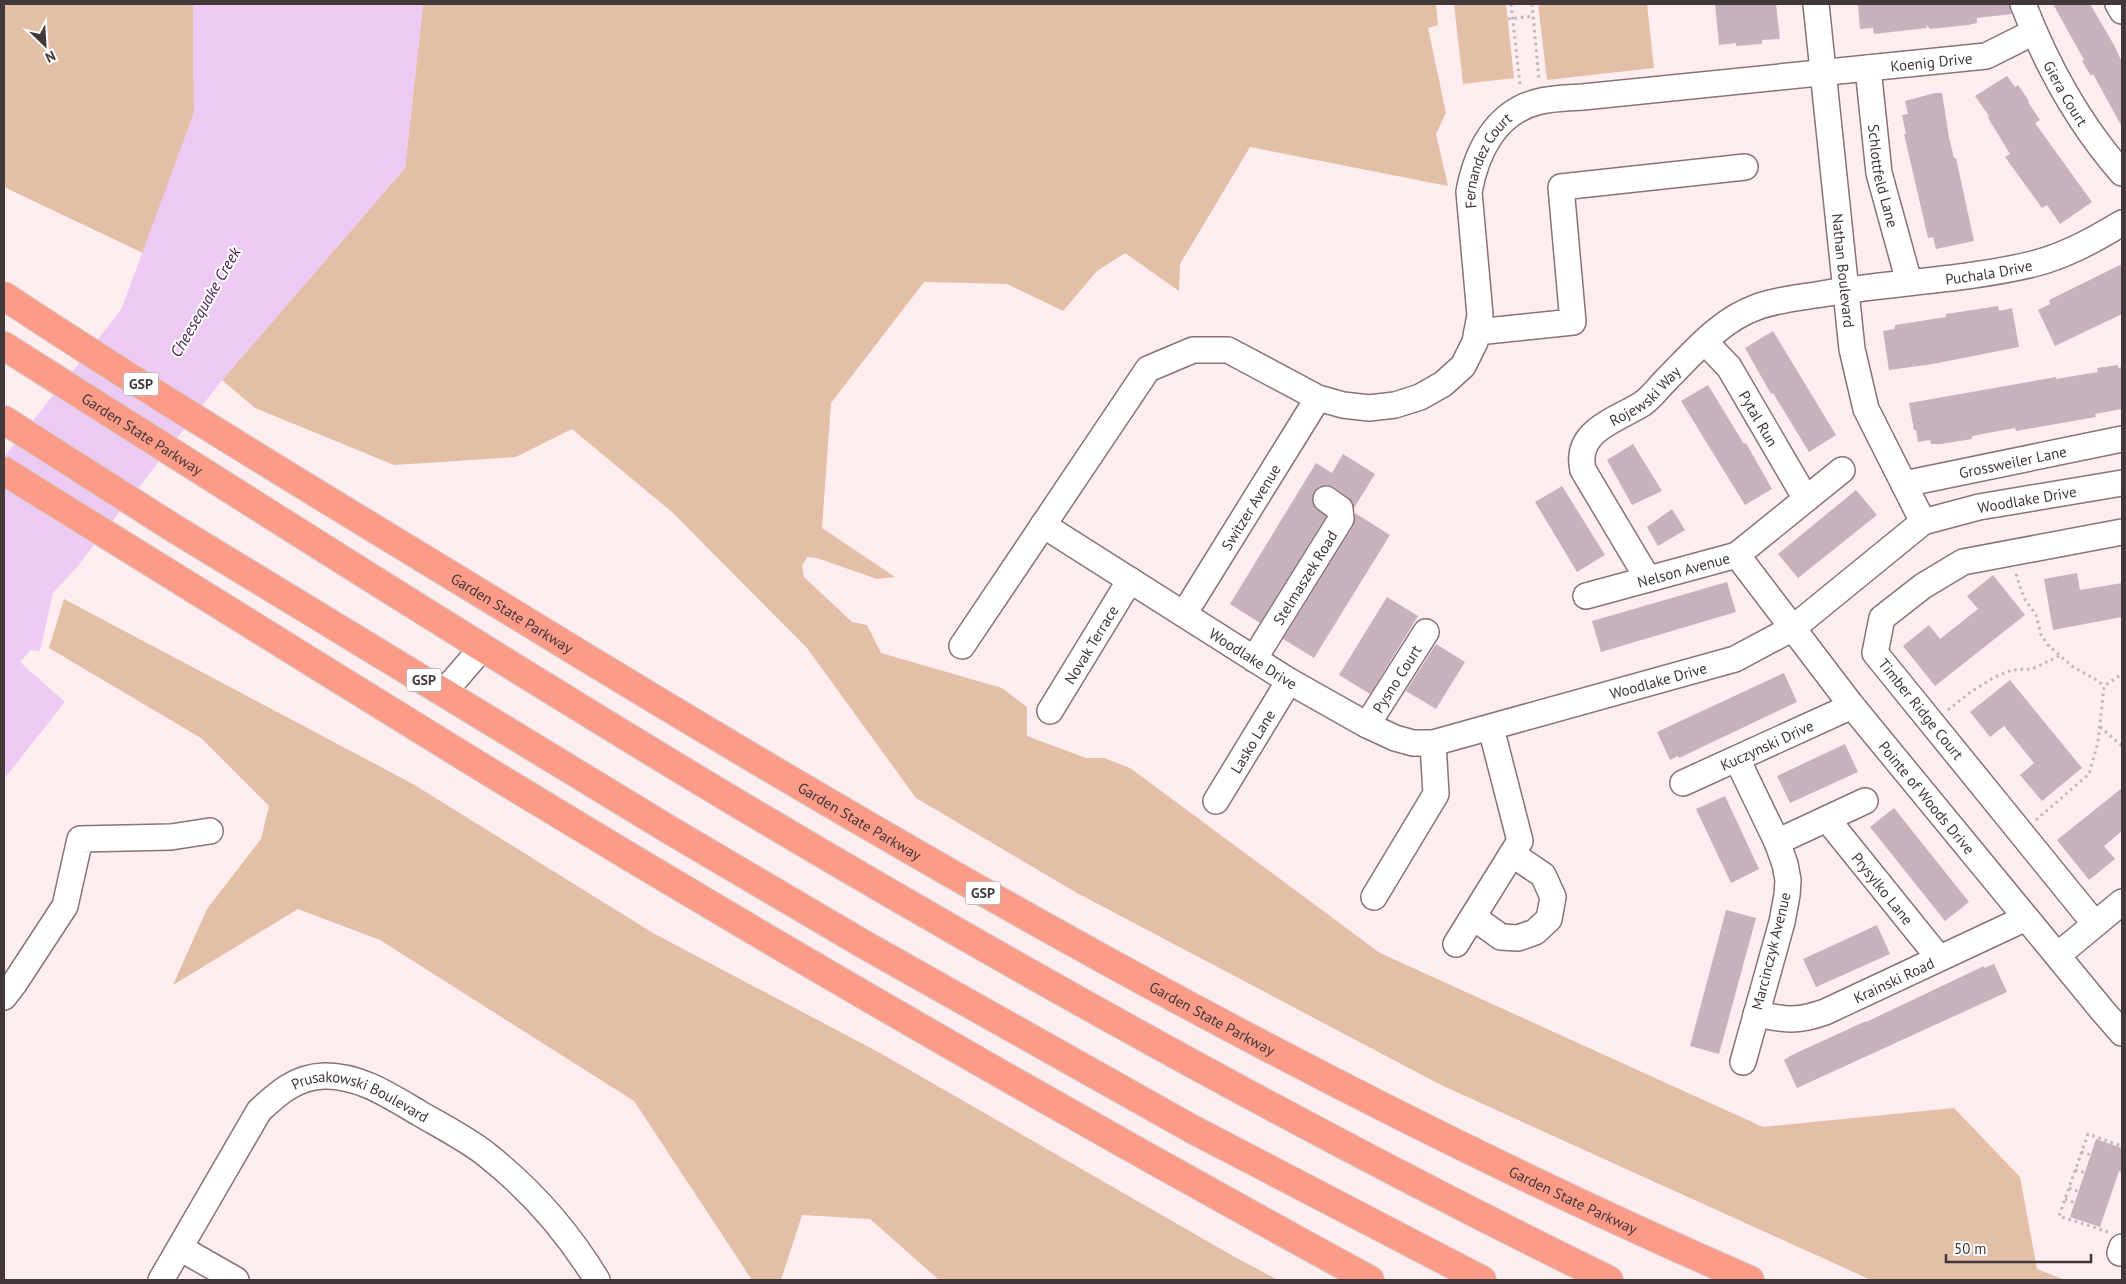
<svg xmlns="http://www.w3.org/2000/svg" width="2126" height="1284" viewBox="0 0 2126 1284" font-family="'PT Sans',sans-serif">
  <rect width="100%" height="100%" fill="#fdedef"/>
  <!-- green -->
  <path fill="#e3bfa7" d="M4,4h189l1,109 -51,140 -139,-66z
    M423,4h1013l2,21 -10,3 18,85 -10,21 12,52 -198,-39 -70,117 -1,27 -54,-38 -28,18 -34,40 -56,-27 -83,-2 -93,121 -9,125 73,49 -18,2 -60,-21 -10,-1 -5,9 2,11 48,45 15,3 14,28 121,35 25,19v29l59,22h18l26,10 250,185 383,174 191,-19 66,69 17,92 28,11h-194l-430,-195 -364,-192 -161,-95 -109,-150 -135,-136 -100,-83 -56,28 -122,8 -139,-57 -33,-28 183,-212z
    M1454,4h52l8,74 -51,6z
    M1538,4h109l7,64 -107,12z
    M64,599l349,185 240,149 227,120 353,203 45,24h-339l-69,-61 -68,-4 -21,65h-29l-118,-179 -254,-161 -82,-31 -125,76 34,-76 54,-70 8,-33 -68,-68 -152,-90z"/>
  <!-- water -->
  <path fill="#edcaf4" d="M193,4h230l-18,164 -183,212 -145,187 -24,26 -13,58 -9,-1 -11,12 45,40 -61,77v-322l117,-147 73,-197z"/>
  <!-- building -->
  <path fill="#c7b1bd" d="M1715,4h61l4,35 -18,1v4l-26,2v-3l-17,2z
    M1858,4h151l3,10 -35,4v5l-9,2 -38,4 -4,-5 1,4 -53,6 -1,-6 -13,1z
    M2053,4h37l24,41 8,17v65l-29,-53 -2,2 -9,-15 2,-1z
    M2007,76l8,11 3,-2 11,16 -1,1 12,18 -5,3 57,79 -32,22 -13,-19 -5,3 -37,-51 5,-3 -22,-36 1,-2 -14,-20z
    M1935,93h7l7,44 5,21h2l18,83 -38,8 -3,-12 -5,1 -24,-104h2l-4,-19 6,-1 -3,-13z
    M2122,264v50l-67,32 -17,-36 12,-6 -1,-4z
    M1998,306l1,5 13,-3 7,39 -86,17 -44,6 -6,-39 12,-2v-4l51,-8v-3z
    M1773,331l63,104 -27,17 -36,-59 -2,1 -26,-46z
    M2118,365v3l4,-1v42l-27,5 1,3 -80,14 -1,-3 -43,8v3l-31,5h-10l-1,-4 -12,2 -2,-12h-2l-5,-27 147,-26v2l42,-7 -1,-4z
    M1708,385l36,59 2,-1 26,46 -27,16 -64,-104z
    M1633,444l29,47 -30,14 -25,-45z
    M1343,454l32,20 -21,34 -5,-10 -15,-11 -7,-2 -7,1 -5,4 -3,7 1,7 13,12 -66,107 -30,-19 86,-141 16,10z
    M1562,486l43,69 -28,17 -42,-70z
    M1856,490l21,25 -79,63 -20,-24z
    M1672,509l13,21 -27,16 -11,-19z
    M1355,513l35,22 -76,123 -31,-19 70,-112z
    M2077,573l3,17 42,-7v34l-69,13 -9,-51z
    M1993,575l32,40 -90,71 -32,-40 26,-21 11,14 38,-30 -11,-13z
    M1727,582l9,30 -135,40 -9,-31z
    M1387,597l31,19 -48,78 -31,-19z
    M1436,644l29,18 -29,47 -30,-18z
    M1784,673l13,29 -118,56 -1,-2 -8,4 -13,-28z
    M2010,680l72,88 -40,33 -22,-26 14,-12 -30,-37 -14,11 -20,-25z
    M1845,744l13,28 -68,31 -13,-27z
    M2122,788v43l-18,15 11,13 -26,21 -32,-40z
    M1725,796l34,73 -28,14 -35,-74z
    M1894,808l75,94 -24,19 -75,-94z
    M1726,910l30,8 -37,136 -29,-8z
    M1877,925l13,29 -74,33 -13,-28z
    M1994,964l13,28 -210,96 -13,-28 8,-5 74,-34v1l118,-56v2z
    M2096,1139l26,9v24l-3,-1 -19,56 -30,-10z"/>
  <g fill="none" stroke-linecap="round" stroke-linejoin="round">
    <defs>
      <g id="minor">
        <path id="s1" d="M1816,4l36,345 14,60 57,113"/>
        <path id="s2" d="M2023,4c24,62 55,119 99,169"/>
        <path d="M2118,4l4,7"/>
        <path id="s3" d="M1868,68l11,105 30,109"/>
        <path d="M1477,332l96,-10 -12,-135 184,-20"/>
        <path id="s4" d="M1705,342l24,25 77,132"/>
        <path id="s5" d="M1904,484l218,-45"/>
        <path id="s6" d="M1043,525l246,156 78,44 28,13 18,5h20l302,-84 58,-31 130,-106 56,-15 143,-24"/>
        <path id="s7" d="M1737,555l115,151 250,304 20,23"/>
        <path id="s8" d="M1648,579l-65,-109c-9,-39 32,-49 59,-66 9,-6 16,-16 24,-24 27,-27 54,-60 91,-73 19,-7 39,-9 59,-12 72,-13 146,-14 217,-31 32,-8 61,-24 89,-41"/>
        <path id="s9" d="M1586,596l151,-41 105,-85"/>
        <path id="s10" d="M1184,614l134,-216"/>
        <path id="s11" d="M962,646l186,-277 45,-19h35l90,48 25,7 26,3 26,-3 25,-8 23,-13 20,-18 12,-24 5,-27 -11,-123c7,-39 26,-79 68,-90 15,-4 32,-4 46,-5l403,-41 48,-24"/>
        <path id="s12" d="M1254,659l87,-140 -1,-10 -14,-10"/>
        <path d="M444,692l38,-44"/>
        <path id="s13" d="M1050,711l80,-131"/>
        <path id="s14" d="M1367,725l59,-93"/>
        <path d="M1737,759l40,83 8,22 3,16 -1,15 -5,27 -39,140"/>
        <path id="s15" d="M1683,783l169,-77"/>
        <path id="s16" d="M1216,801l73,-120"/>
        <path id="s17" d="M1827,819l112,139"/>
        <path d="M1777,842l88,-41"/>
        <path d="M1374,897l62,-103 -3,-51"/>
        <path d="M1473,917l28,20 17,1 17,-6 14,-13 4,-22 -10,-22 -31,-21"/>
        <path d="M2095,924l-220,-271 7,-35 41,-32 40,-24 159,-30"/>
        <path d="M1456,944l64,-103 -29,-113"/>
        <path d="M2058,955l64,-53"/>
        <path d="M4,997l10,-13 51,-78 15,-67 91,-2 39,-6"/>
        <path id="s18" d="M1756,1014c30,6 41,8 69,-2l201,-94"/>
        <path d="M180,1248l56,32"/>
        <path d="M2120,1253l2,-6"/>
        <path id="s19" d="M161,1280l98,-169c19,-18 37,-34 65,-35 35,-1 66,20 95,37 22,13 48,26 68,42 44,35 81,77 110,125"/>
      </g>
      <g id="highway">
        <path id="s20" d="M4,296c171,113 347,218 522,325 395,242 799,474 1224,659"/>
        <path id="s21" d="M4,346c239,151 478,304 721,450 288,172 582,336 884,484"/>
        <path d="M4,420l171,109 498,303 192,113 327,184 290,151"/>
        <path d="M4,471c153,95 307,191 461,286 297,182 599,356 905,523"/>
      </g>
    </defs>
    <!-- minor casing -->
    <use href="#minor" stroke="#8a7275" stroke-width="28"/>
    <!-- highway casing -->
    <use href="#highway" stroke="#d2cfcf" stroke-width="30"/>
    <!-- path -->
    <path stroke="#c2b4b6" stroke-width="3" stroke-dasharray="2.5 4" stroke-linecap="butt" d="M1511,4l9,81
      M1532,4l7,76
      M1508,19l25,-3
      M2016,574l8,24 12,17 5,20 7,10 25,22 24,13 7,6
      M1948,710l24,-19 23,-14 17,-7 20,-1 27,-13
      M2100,727l22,19
      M2036,820l53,-46 9,-32 6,-56 18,-12
      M2081,1152l10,3
      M2075,1170l11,3
      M2069,1188l11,4
      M2065,1199l10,4
      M2108,1232l-49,-16 29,-82 34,12"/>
    <!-- minor -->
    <use href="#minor" stroke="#fff" stroke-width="25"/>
    <!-- highway -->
    <use href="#highway" stroke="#fc9b88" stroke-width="28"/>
  </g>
  <g text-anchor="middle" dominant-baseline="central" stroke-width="4" stroke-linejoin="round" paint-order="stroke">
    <!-- shield labels -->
    <g fill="#fff" stroke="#7b7374" stroke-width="1">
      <rect x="123.5" y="372.5" width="35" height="23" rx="4"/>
      <rect x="406.5" y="668.5" width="35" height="23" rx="4"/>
      <rect x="965.5" y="881.5" width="35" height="23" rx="4"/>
    </g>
    <g font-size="14" font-weight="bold" fill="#423739">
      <text x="141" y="384">GSP</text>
      <text x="424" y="680">GSP</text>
      <text x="983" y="893">GSP</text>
    </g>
    <!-- street labels -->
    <g font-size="15" fill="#423739" stroke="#fff">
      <text stroke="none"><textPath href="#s11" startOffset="1371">Koenig Drive</textPath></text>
      <text stroke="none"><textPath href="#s2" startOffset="99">Giera Court</textPath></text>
      <text stroke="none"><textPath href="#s11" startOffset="891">Fernandez Court</textPath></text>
      <text stroke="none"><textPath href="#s3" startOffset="109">Schlottfeld Lane</textPath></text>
      <text stroke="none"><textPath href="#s1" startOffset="268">Nathan Boulevard</textPath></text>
      <text stroke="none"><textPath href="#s8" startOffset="610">Puchala Drive</textPath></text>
      <text stroke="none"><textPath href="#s8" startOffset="231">Rojewski Way</textPath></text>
      <text stroke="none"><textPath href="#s4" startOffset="94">Pytal Run</textPath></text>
      <text stroke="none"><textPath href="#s21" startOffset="164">Garden State Parkway</textPath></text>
      <text stroke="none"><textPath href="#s5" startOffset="111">Grossweiler Lane</textPath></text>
      <text stroke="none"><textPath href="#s6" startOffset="1104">Woodlake Drive</textPath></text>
      <text stroke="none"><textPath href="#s10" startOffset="126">Switzer Avenue</textPath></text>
      <text stroke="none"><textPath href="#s9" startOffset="101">Nelson Avenue</textPath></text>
      <text stroke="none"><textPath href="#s12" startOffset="96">Stelmaszek Road</textPath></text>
      <text stroke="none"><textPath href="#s20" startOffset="599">Garden State Parkway</textPath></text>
      <text stroke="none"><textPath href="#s13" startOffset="78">Novak Terrace</textPath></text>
      <text stroke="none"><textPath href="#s6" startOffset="249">Woodlake Drive</textPath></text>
      <text stroke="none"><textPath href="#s14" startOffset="55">Pysno Court</textPath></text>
      <text stroke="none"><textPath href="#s6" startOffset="684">Woodlake Drive</textPath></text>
      <text transform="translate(1921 709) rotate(51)">Timber Ridge Court</text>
      <text stroke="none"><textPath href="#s16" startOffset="70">Lasko Lane</textPath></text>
      <text stroke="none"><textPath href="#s15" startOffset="92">Kuczynski Drive</textPath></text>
      <text stroke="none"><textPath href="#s7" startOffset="308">Pointe of Woods Drive</textPath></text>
      <text stroke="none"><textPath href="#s20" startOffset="1004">Garden State Parkway</textPath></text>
      <text stroke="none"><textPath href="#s17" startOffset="89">Prysylko Lane</textPath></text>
      <text transform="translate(1771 951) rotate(-76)">Marcinczyk Avenue</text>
      <text stroke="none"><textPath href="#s18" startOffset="146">Krainski Road</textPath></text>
      <text stroke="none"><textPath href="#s20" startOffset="1408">Garden State Parkway</textPath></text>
      <text stroke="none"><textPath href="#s19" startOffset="311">Prusakowski Boulevard</textPath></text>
      <text stroke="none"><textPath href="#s20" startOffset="1812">Garden State Parkway</textPath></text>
    </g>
    <!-- water labels -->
    <g font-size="16" font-style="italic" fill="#4a2052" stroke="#fff">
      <text transform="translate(205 302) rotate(-60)">Cheesequake Creek</text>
    </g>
  </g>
  <!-- border -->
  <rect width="2126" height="1284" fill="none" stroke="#423739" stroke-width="10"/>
  <!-- north arrow -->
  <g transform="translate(45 45) rotate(155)" stroke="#ffffff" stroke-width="4" paint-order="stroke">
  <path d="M0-4L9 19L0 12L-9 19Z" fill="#423739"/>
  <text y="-8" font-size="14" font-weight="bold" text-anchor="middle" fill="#423739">N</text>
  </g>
  <!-- scale -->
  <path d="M1946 1254v8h145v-8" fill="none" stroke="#423739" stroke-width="2.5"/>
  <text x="1954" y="1254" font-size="15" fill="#423739" stroke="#ffffff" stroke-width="4" paint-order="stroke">50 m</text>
</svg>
